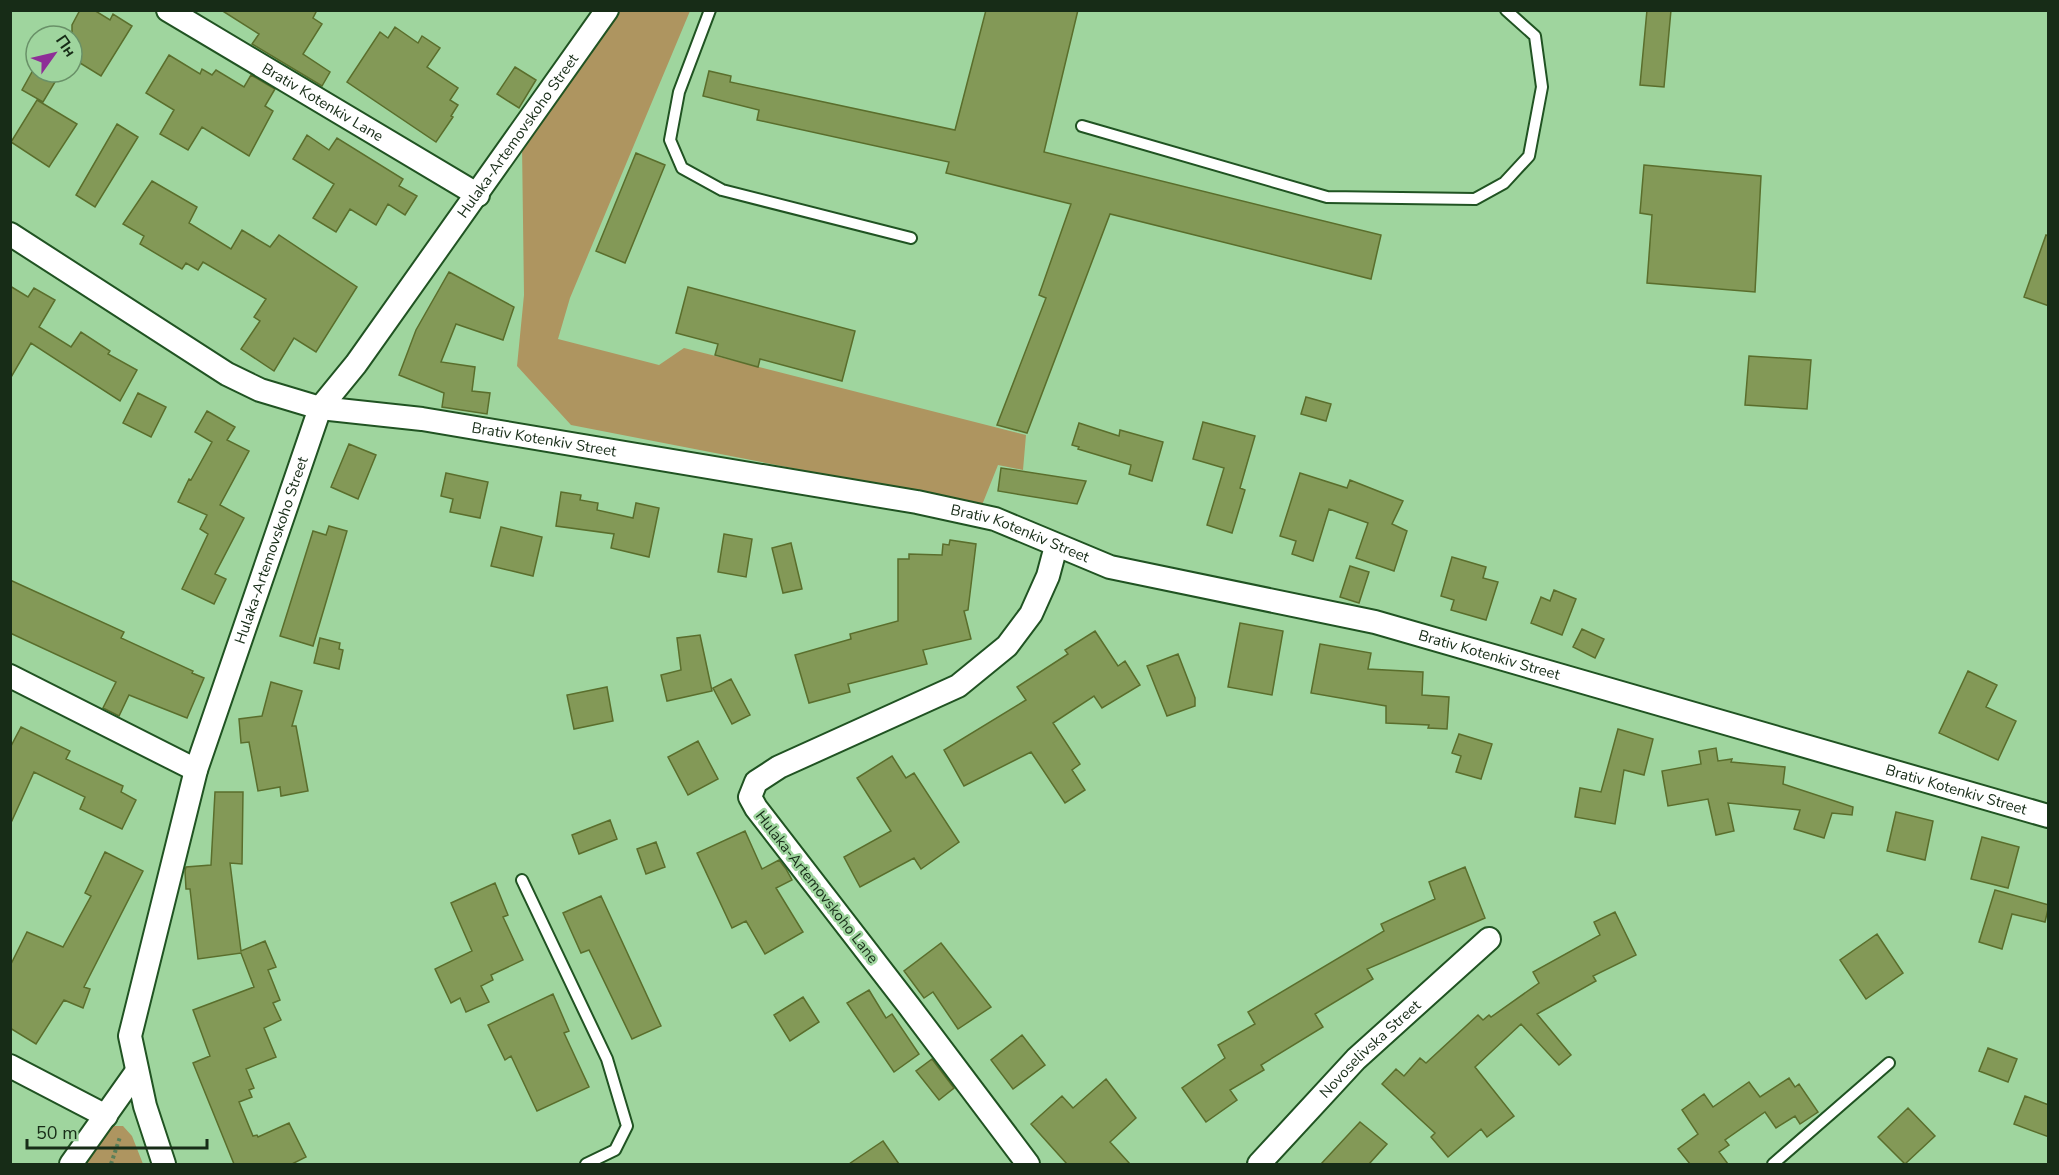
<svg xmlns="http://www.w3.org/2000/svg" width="2059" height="1175" viewBox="0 0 2059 1175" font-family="'Nunito Sans',sans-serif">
  <rect width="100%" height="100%" fill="#9fd59e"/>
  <!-- green -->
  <path fill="#ae9560" d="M619,11h71l-120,287 -12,41 101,26 25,-17 342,87 -3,35 -25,-5 -16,40 -411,-80 -54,-59 7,-71 -2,-150z
    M112,1126h11l9,10 11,28h-66l20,-27z"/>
  <!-- building -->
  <path fill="#839957" stroke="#5a6e2c" stroke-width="1.5" d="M80,10h14l16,10 3,-6 19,12 -31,50 -29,-18v-33z
    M221,10h96l-4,8 9,6 -19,30 27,18 -8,14 -70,-42 7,-10z
    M986,10h92l-34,142 337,83 -10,44 -261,-65 -83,219 -30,-8 49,-127 -7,-3 32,-91 -125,-31 3,-11 -192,-42 2,-10 -56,-14 6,-25 22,5 -1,6 225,48z
    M1647,10h24l-7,77 -24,-2z
    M395,27l23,16 4,-7 18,12 -13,19 31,21 -8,12 8,5 -7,11 2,1 -17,25 -89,-60 33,-50 8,6z
    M169,55l31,19 2,-5 10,6 4,-5 28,17 7,-12 24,14 -10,17 8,5 -24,45 -47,-29 -14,23 -28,-16 14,-24 -28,-17z
    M515,67l21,13 -17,28 -22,-14z
    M32,72h29l-18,30 -21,-12z
    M37,100l40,24 -28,43 -38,-25z
    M117,124l21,13 -43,70 -19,-12z
    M307,135l22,15 8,-12 66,41 -4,7 18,10 -12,19 -17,-11 -12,21 -26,-16 -14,23 -23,-14 21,-34 -41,-25z
    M636,153l29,12 -40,98 -29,-12z
    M1644,165l117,11 -6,116 -108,-9 5,-68 -12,-2z
    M152,181l45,26 -8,16 42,26 11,-19 28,17 9,-12 78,52 -41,65 -22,-14 -20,33 -33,-22 19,-28 -6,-4 12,-18 -63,-37 -5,8 -12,-7 -4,6 -42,-25 4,-8 -21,-12z
    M2046,235l3,1v70l-25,-9z
    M449,272l65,35 -11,33 -47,-16 -15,38 34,5 -3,24 18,2 -3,21 -45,-7 2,-14 -45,-18 17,-45z
    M10,286l18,11 6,-9 21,12 -16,27 32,20 10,-15 29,19 -2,3 29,16 -17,31 -89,-58 -21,36z
    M688,287l167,44 -13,50 -82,-22 -2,8 -43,-12 3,-11 -42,-11z
    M1749,356l62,4 -4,49 -62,-4z
    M138,393l28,14 -15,30 -28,-14z
    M1306,397l25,7 -5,17 -25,-7z
    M207,411l28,16 -8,13 22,11 -29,54 24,13 -29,56 11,5 -12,25 -32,-15 26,-55 -8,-5 7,-14 -29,-13 11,-23 2,1 21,-38 -17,-10z
    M1203,422l52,14 -15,52 5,2 -13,43 -25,-8 17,-57 -31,-9z
    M1079,423l40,13 1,-6 43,12 -11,39 -23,-7 2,-9 -53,-16 1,-2 -7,-2z
    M349,444l27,11 -18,44 -27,-12z
    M1001,468l85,13 -9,23 -79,-13z
    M446,473l42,9 -8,36 -30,-6 3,-13 -12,-3z
    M1300,473l47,15 3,-8 53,21 -11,23 15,7 -13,40 -38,-13 12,-35 -39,-14 -16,52 -21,-7 4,-13 -16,-5z
    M561,492l20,3 -1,5 18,3 -1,7 36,8 3,-15 23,5 -10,49 -38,-9 3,-14 -58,-8z
    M329,526l18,5 -34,115 -33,-10 33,-105 13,4z
    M501,527l41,10 -9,39 -42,-10z
    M724,534l28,5 -6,38 -28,-5z
    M950,540l26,4 -8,66 -4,1 7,28 -48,11 4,14 -79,20 2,8 -41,11 -14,-48 56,-16 -1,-5 48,-13v-62h11v-5l33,1 1,-11 6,1z
    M791,543l11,46 -19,4 -11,-45z
    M1452,557l34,10 -3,11 15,4 -12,38 -35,-10 3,-10 -13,-4z
    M1350,566l19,6 -10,31 -19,-6z
    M10,580l114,52 -3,6 72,33 -1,2 12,5 -17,40 -58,-23 -10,21 -16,-8 13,-26 -106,-49z
    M1554,590l22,9 -14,36 -31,-12 10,-26 9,4z
    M1240,623l43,8 -11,64 -44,-8z
    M1582,629l22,10 -9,19 -22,-11z
    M1095,631l23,35 7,-5 15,24 -38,23 -8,-12 -41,27 27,41 -8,6 13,20 -20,13 -34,-51 -67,34 -20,-36 82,-50 -9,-13 51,-33 -3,-4z
    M700,635l12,56 -45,10 -6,-26 20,-5 -4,-32z
    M320,638l20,5 -1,6 4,1 -4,19 -25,-6z
    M1320,644l51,9 -3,16 55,3 -1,23 27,2 -2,32 -19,-1 1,-3 -43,-2v-17l-75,-13z
    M1178,654l17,44v8l-28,10 -20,-50z
    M1968,671l29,14 -11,22 30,14 -18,39 -59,-27z
    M731,679l19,36 -18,9 -19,-36z
    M271,682l31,9 -10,35h4l12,65 -27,5 -1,-9 -22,4 -9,-49 -8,1 -2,-24 23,-3z
    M607,687l6,34 -39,8 -7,-34z
    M21,727l49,24 -4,8 57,27 -2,6 15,8 -14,29 -42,-20 5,-12 -51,-25 -24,53v-77z
    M1618,729l35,10 -9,36 -20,-5 -9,54 -40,-7 5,-29 21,4z
    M1459,734l33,10 -11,35 -25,-7 5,-16 -9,-3z
    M698,741l20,38 -30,16 -20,-38z
    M1716,748l2,13 14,-2 -1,3 54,5 -2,17 70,23 -1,8 -20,-2 -8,25 -30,-9 6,-19 -72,-7 6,28 -18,4 -8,-36 -40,7 -6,-35 39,-7 -2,-13z
    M892,756l14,22 8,-5 45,69 -38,27 -7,-11 -54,29 -16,-30 47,-26 -34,-53z
    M215,792h28l-1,72 -12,-1 11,88 24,-10 11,26 -8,3 12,30 -7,3 8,17 -17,8 12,29 -30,12 8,19 -5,2 3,7 -13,5 14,34 4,-1 1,2 31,-14 17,34 -14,7h-58l-41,-101 17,-7 -17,-46 61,-23 -13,-34 -43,6 -8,-70h-4l-1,-18 1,-4 25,-2z
    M1896,812l37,9 -8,39 -38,-9z
    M610,820l7,19 -38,15 -7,-19z
    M745,831l17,38 17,-9 7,9 6,11 -16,8 27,44 -38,22 -19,-33 -14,7 -35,-75z
    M1982,837l37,10 -11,41 -37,-9z
    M656,842l9,25 -19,7 -9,-25z
    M105,852l38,19 -59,116 6,2 -7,19 -19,-8 -28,44 -26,-16v-62l17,-34 36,15 28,-51 -6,-3z
    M1465,867l20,51 -118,51 6,10 -58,35 8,13 -62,38 3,5 -34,20 7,10 -31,22 -24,-34 43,-30 -7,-13 37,-21 -7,-12 136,-81 -3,-7 54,-25 -6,-17z
    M495,883l13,32 -5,2 20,43 -32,15 2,5 -12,6 8,16 -23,10 -6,-14 -9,5 -16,-34 37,-18 -21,-48z
    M1995,890l54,15 -4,17 -33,-8 -10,35 -23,-7z
    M601,896l60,130 -29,13 -43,-89 -8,3 -18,-40z
    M1615,912l21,43 -43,21 3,5 -59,33 34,41 -12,10 -38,-41 -46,43 39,49 -27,21 -6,-8 -33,28 -17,-20 4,-4 -53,-49 14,-15 8,7 16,-18 6,5 52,-48 5,5 6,-5 2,2 48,-34 -6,-11 67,-37 -6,-13z
    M1877,934l26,39 -37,26 -26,-39z
    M941,943l50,64 -33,22 -25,-37 -9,6 -20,-27z
    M869,990l17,28 6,-4 27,40 -25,18 -47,-69z
    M553,994l16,37 -5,2 25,54 -52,24 -26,-55 -6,4 -17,-35z
    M803,997l16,25 -29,19 -16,-26z
    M1022,1035l23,30 -32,24 -22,-29z
    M1988,1048l29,11 -9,23 -29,-11z
    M932,1059l22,29 -15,12 -23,-29z
    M1789,1078l6,9 4,-3 19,28 -18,12 -5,-8 -19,12 -11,-16 -40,28 4,5 -10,7 9,12h-38l-12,-15 20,-15 -16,-24 22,-16 9,13 36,-25 11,15z
    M1106,1079l30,39 -26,24 20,22h-63l-36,-40 31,-28 11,12z
    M2025,1096l24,9v32l-35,-13z
    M1908,1108l27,28 -30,28 -27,-27z
    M1360,1122l27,22 -18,20h-48z
    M883,1141l16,23h-50z"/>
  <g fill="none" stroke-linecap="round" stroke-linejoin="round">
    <defs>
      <path id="service" d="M710,10l-31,82 -9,48 12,28 40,22 189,48
        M1082,126l245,71 148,2 29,-16 25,-27 13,-69 -7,-51 -29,-26
        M522,880l85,179 20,67 -12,24 -29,14
        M1773,1164l116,-101"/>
      <g id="minor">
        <path id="s1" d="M168,10l310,185"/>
        <path id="s2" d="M10,234l217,140 33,16 60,18 102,11 495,83 78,17 115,48 265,55 673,194"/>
        <path d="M10,676l186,94"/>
        <path d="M10,1066l96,50"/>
        <path d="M71,1164l66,-93"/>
        <path id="s3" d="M164,1164l-19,-58 -15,-70 66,-266 124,-362 36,-44 251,-354"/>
        <path d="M1028,1164l-119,-158 -153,-198 -6,-11 6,-15 23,-15 179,-81 49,-40 24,-32 17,-38 8,-30"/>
        <path id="s4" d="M1259,1164l97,-105 133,-120"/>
      </g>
    </defs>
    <!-- service casing -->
    <use href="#service" stroke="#205322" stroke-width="14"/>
    <!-- minor casing -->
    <use href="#minor" stroke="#205322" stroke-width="26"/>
    <!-- path -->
    <path stroke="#5a7f59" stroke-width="4" stroke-dasharray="3 3" stroke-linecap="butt" d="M111,1164l9,-27"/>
    <!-- service -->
    <use href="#service" stroke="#fff" stroke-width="10"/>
    <!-- minor -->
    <use href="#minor" stroke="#fff" stroke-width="22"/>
  </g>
  <g text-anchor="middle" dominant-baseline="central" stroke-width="5" stroke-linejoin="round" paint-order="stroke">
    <!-- street labels -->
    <g font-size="15" fill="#172c17" stroke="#9fd59e">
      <text stroke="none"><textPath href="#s1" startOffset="180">Brativ Kotenkiv Lane</textPath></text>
      <text stroke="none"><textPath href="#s3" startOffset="1126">Hulaka-Artemovskoho Street</textPath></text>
      <text stroke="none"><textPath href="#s2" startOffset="584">Brativ Kotenkiv Street</textPath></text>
      <text stroke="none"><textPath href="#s2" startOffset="1070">Brativ Kotenkiv Street</textPath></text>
      <text stroke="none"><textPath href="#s3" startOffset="639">Hulaka-Artemovskoho Street</textPath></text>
      <text stroke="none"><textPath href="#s2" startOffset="1556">Brativ Kotenkiv Street</textPath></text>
      <text stroke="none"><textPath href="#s2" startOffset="2042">Brativ Kotenkiv Street</textPath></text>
      <text transform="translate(817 887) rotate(52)">Hulaka-Artemovskoho Lane</text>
      <text stroke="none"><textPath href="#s4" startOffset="160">Novoselivska Street</textPath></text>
    </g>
  </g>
  <!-- border -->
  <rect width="2059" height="1175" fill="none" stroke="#172c17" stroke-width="24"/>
  <!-- north arrow -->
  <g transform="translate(54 54) rotate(56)"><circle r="28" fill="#9fd59e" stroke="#699168" stroke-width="1.5"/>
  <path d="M0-4.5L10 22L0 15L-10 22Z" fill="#8e2e97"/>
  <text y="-9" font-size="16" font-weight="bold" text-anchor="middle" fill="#172c17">Пн</text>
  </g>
  <!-- scale -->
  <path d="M27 1139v9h180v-9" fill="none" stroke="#172c17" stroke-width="3"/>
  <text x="36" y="1139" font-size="18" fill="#172c17" stroke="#9fd59e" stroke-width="4.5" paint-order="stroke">50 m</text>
</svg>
